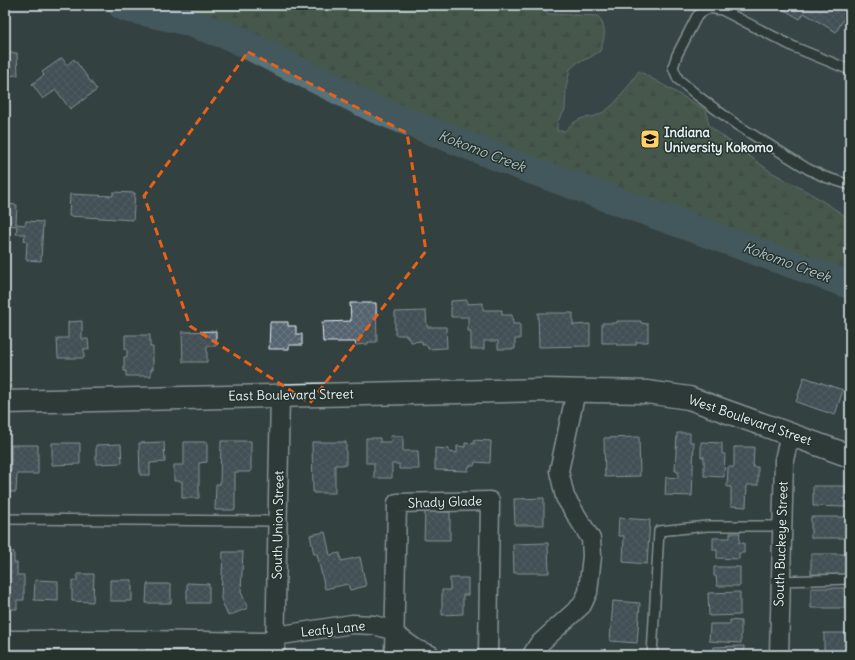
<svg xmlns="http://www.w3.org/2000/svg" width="855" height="660" viewBox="0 0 855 660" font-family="Delius,sans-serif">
  <defs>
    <pattern id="forest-firs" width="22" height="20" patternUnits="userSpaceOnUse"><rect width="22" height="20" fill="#5a7358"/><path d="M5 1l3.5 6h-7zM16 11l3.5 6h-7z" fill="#4f5b50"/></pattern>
    <pattern id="building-cross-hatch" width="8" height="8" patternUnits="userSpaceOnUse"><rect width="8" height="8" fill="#54636f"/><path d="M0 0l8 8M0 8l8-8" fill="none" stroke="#6d7a84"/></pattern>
  </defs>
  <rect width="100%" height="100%" fill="#344141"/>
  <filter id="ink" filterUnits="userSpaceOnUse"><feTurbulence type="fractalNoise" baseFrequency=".025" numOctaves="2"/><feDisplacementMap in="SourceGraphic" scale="8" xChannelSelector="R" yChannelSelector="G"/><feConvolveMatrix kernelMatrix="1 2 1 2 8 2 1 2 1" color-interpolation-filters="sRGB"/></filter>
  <g filter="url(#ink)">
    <!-- built -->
    <path fill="#3e4b4f" d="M121,5h729v280l-325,-117 -150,-59 -144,-72 -50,-17 -55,-12z"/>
    <!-- forest -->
    <path fill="url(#forest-firs)" stroke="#a1b2a8" d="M121,5h418l10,9 49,2c9,13 7,21 2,35l-11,7 -11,4 -8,7 -4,19 -1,22 -8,12v9h8c5,-6 10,-10 18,-13 4,-1 8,0 12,-2 19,-6 33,-30 44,-45l67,39 3,16 62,46 42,23 37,24v66l-325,-117 -150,-59 -144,-72 -50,-17 -55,-12z"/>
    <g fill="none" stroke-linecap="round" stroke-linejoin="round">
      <!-- river -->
      <path stroke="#57737c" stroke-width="28" d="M121,5l5,3 55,12 50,17 144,72 150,59 325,117"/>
    </g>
    <!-- building -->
    <path fill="url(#building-cross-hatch)" stroke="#e8f1f8" d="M776,5h74v3l-14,24 -32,-19 -4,6z
      M5,53h12l1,22 -13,1z
      M62,58l5,7 7,-6 23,31 -27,19 -14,-19 -13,9 -11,-15 12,-9 -2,-3z
      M113,192l22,1 -2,27 -64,-4 1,-22 43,2z
      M5,204l12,1 -1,19 9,1 1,-4 17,1 -2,39 -15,-1 1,-18 -3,-1 1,-7h-9l1,-8 -12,-1z
      M467,300v4l16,-1v7h19v5h10l1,9h7v15h-5v10h-17v-8h-14v8h-13v-18h-3v-14h-17v-16z
      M350,303h26l1,39h-9v2l-12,1 -1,-3h-32l-1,-20 29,-1z
      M426,311l1,16h19l1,21 -19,1 -1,-4h-5v-4l-11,1 -5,-7h-11v-23z
      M538,313h35v12l17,-1v22l-51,1z
      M82,321v18h6l1,10h-5v9h-26l-1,-20h11v-16z
      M617,321h24v2l7,1v18h-12v3h-20v-2h-14v-20h15z
      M270,322h18v4h8v8h6v11h-13v4h-20z
      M216,331v15h-9v16h-24l-1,-30z
      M125,335h25v12h3v22h-2v7h-25v-5h-2v-14h3v-8h-2z
      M804,377l39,13 -8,25 -39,-13z
      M677,433h13v9h4l-2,54 -27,-1 1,-18 12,1v-7h-3z
      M390,436h13v15h15l1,18h-20v-5h-7v14h-18v-15h-8v-25h14v4h11z
      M639,437l1,39 -35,1 -1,-39z
      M474,440l17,1 -1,22 -15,-1 -1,4h-5l-1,5 -33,-1v-22l14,1v3l8,1v-7l8,1v-4l9,1z
      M221,441h30v31h-16v38h-20l1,-26h4z
      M164,442l1,20 -15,1v12h-10l-1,-32z
      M184,442h23v20l-8,1v35h-17v-17h-8v-16h10z
      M312,442h34v23h-11v28h-22z
      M701,442l21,1v11h3l-1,23 -20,-1v-19h-3z
      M52,443h28v21l-28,1z
      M121,444l1,19 -26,1v-19z
      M11,445h27v29h-21l-1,18h-11v-21h6z
      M734,447h20l-1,20h5v18h-11l-1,22 -15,-1v-19h-4l1,-20h6z
      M813,486h34v21l-34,-1z
      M544,498v27h-29l-1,-26z
      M425,511l25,1v28h-26z
      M811,517h35v21h-35z
      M619,518l31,2 -3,44 -24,-2 1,-26h-6z
      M325,532l5,23 10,-2 1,8 19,-4 6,29 -16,4 -2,-6 -23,5 -8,-35h-3l-4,-19z
      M730,533h10l-1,10h5v10h-5v6l-22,-1v-8h-4v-12h17z
      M548,543l1,30h-35l-1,-29z
      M5,551l9,1v11h3v12h7v25h-7v9h-12z
      M223,552h20l-2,40 7,16 -20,8 -7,-17z
      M811,554h34v21l-34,-1z
      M714,567h26v19h-23l-1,-10h-2z
      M77,574h17l-1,28 -21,-1v-20h5z
      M450,578h18v17h-5v19l-21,1v-25h8z
      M35,580l23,1v20l-24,-1z
      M110,580h22v21h-22z
      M187,583l22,1v19h-22z
      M147,584h24v19h-25z
      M811,588h33l1,20h-34z
      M740,592v23l-31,1 -1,-23z
      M613,601l27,2 -3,40 -27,-2z
      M730,620l11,1v22l-32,-2 1,-17h20z
      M824,633h26v22h-26z
      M744,646v9h-30v-8z"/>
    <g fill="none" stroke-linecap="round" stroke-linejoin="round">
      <defs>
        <path id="lane" d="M850,70l-56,-23 -72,-37 -14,-2 -11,8 -20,39 -4,12 5,12 20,17 39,29 71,44 17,8 25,8
          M5,519l273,2
          M780,581l70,-2
          M141,655v-15
          M652,655l7,-124 48,-5h75"/>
        <path id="street" d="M5,640h136l126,2 9,-6 76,-12 22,1 14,4 28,20 15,6
          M275,655l5,-260
          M394,655l3,-152 93,-2 -2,154
          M532,655l6,-10 44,-40 6,-13 4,-36 -1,-17 -26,-42 -6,-26 17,-80
          M779,655l5,-195 6,-26"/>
        <path id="secondary" d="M5,402l538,-12 104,2 42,6 161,58"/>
      </defs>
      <!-- lane casing -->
      <use href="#lane" stroke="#e8f1f8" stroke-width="12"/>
      <!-- street casing -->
      <use href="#street" stroke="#e8f1f8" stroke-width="21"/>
      <!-- secondary casing -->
      <use href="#secondary" stroke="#e8f1f8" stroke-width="25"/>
      <!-- lane -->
      <use href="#lane" stroke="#26332d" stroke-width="9"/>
      <!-- street -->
      <use href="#street" stroke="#26332d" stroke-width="18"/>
      <!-- secondary -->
      <use href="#secondary" stroke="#26332d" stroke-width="22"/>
    </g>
  </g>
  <!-- marked area -->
  <path d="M0 0H855V660H0ZM248,52l159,81 19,118 -116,152 -120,-77 -46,-130z" fill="#344141" fill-opacity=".55" fill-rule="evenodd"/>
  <path fill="none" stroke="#e86118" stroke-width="3" stroke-dasharray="8 5" stroke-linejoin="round" d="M248,52l159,81 19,118 -116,152 -120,-77 -46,-130z"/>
  <!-- icons -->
  <defs>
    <symbol id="university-square" viewBox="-11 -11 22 22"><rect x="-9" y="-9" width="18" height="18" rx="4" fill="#ffd166" stroke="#26332d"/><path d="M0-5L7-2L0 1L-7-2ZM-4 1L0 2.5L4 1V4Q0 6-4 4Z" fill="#111"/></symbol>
  </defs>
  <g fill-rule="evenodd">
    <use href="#university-square" x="639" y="128" width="22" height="22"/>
  </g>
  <g text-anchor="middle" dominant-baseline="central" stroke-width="3" stroke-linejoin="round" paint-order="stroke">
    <!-- poi labels -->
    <g font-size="13" font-weight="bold" fill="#e8f1f8" stroke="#26332d" text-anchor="start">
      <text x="664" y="132">Indiana<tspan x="664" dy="15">University Kokomo</tspan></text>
    </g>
    <!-- street labels -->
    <g font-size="13" fill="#e8f1f8" stroke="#26332d">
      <text transform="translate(291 395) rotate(-1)">East Boulevard Street</text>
      <text transform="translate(750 420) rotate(19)">West Boulevard Street</text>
      <text transform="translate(445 502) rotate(-2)">Shady Glade</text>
      <text transform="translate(278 525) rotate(-89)">South Union Street</text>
      <text transform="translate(781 544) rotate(-88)">South Buckeye Street</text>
      <text transform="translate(333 629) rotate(-6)">Leafy Lane</text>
    </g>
    <!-- water labels -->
    <g font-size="14" font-style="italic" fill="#aebfc6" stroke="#26332d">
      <text transform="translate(482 151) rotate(21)">Kokomo Creek</text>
      <text transform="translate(787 262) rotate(20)">Kokomo Creek</text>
    </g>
  </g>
  <!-- margin -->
  <rect width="855" height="660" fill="none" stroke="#26332d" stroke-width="20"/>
  <rect x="10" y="10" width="835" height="640" fill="none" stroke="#e8f1f8" stroke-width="1.5" filter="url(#ink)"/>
</svg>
